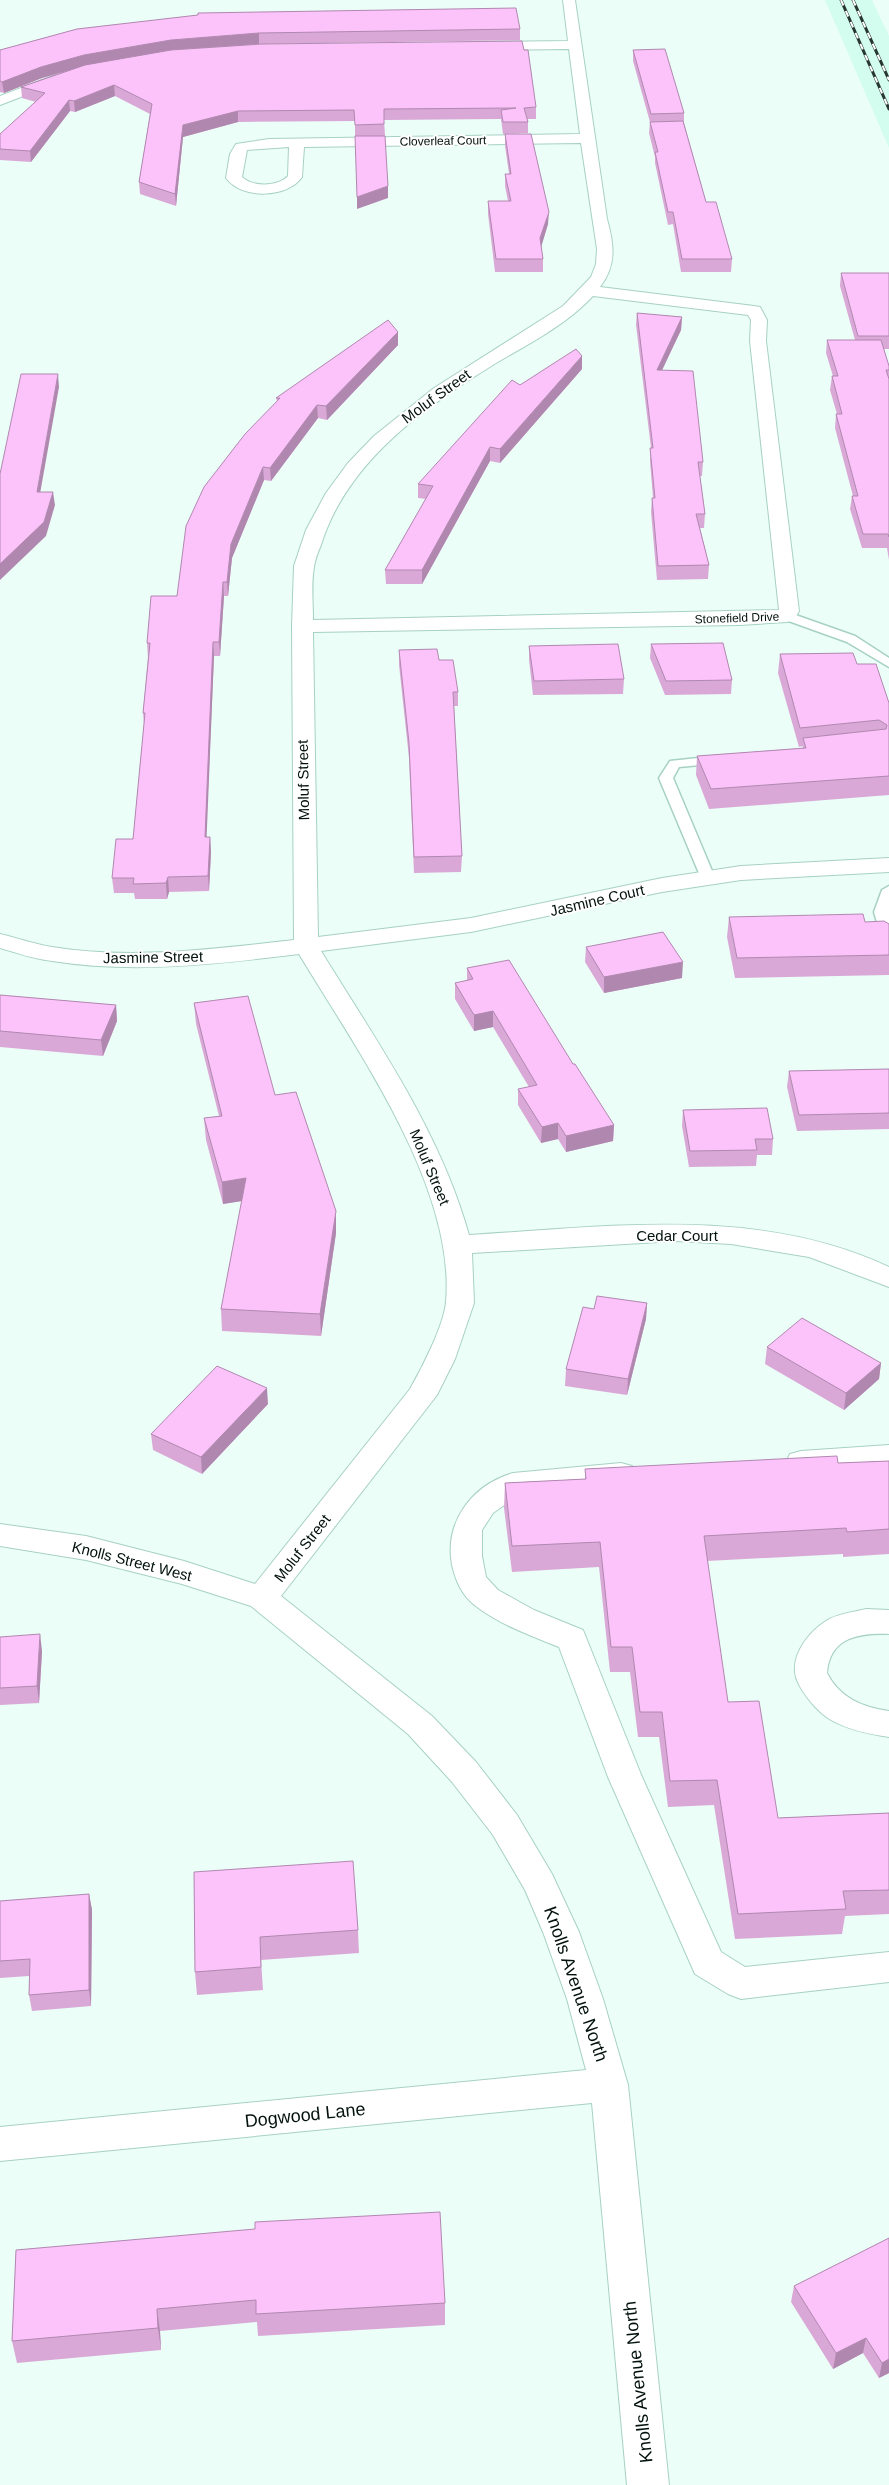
<svg xmlns="http://www.w3.org/2000/svg" width="889" height="2485" viewBox="0 0 889 2485" font-family="Arial,sans-serif">
  <rect width="100%" height="100%" fill="#ecfef8"/>
  <!-- built -->
  <path fill="#d3fdef" d="M825,0h47l17,36v112z"/>
  <g fill="none" stroke-linecap="round" stroke-linejoin="round">
    <defs>
      <path id="lane" d="M787,612l68,24 34,22v9l-42,-25 -64,-23 -2,-3z
        M717,756l5,1 1,3 -1,3 -43,4 -6,11 42,100 -7,4 -7,-4 -42,-100 11,-17z
        M889,886v58l-7,-4 -8,-28 8,-22z"/>
      <path id="street" d="M563,0h12l32,219c7,25 10,46 -7,68l154,19 6,1 7,13 -1,21 33,270 -5,9 -7,2 -47,3 -427,7 5,305 153,-19 191,-40 79,-12 148,-8v14l-148,8 -79,12 -191,40 -150,19c56,91 119,180 148,284 140,-8 288,-30 420,32v20l-80,-30 -78,-13 -55,-3 -204,12 2,50 -19,56 -18,36 -156,201 151,120 44,46 41,53 35,59 27,58 24,67 25,86 41,400h-42l-35,-382 -592,58v-34l586,-57 -19,-71 -24,-67 -18,-42 -32,-55 -41,-53 -44,-48 -157,-128 -69,-22 -96,-24 -86,-14v-22l86,12 98,25 71,23 155,-195c12,-21 34,-64 36,-87 10,-115 -90,-253 -147,-348 -81,10 -166,20 -247,7 -18,-2 -35,-8 -52,-13v-14c17,4 34,10 52,13 79,13 163,2 242,-7l-2,-314 2,-60 12,-36 20,-37 22,-30 26,-27 60,-48 129,-82 28,-29 5,-13 1,-15 -16,-106 -277,4 -2,30c-14,21 -60,23 -76,1l4,-24 6,-10 33,-5 311,-5 -11,-85 -84,1 -7,-4 7,-4 83,-1zM289,147l-1,29c-10,11 -36,11 -46,1l5,-27zM593,296l155,19 3,5 -1,21 29,269 -466,10c0,-18 -2,-36 1,-53 1,-8 4,-15 7,-22 26,-84 104,-138 175,-182 34,-20 70,-38 97,-67z
        M55,75l7,4 -2,3 -60,23v-9z
        M889,1445v22l-88,6 -11,-3 -4,-8 4,-8 11,-3z
        M621,1463l11,3 4,8 -4,8 -11,3 -101,9 -27,19 -11,17v26l4,21 12,13 36,20 49,20 59,147 79,175 24,15 144,-15v30l-148,17 -13,-5 -33,-20 -87,-197 -49,-130c-28,-11 -58,-22 -82,-40 -15,-11 -21,-25 -25,-42 -8,-43 20,-80 61,-92z
        M866,1609l23,1v24c-30,-1 -59,3 -62,39 13,25 35,34 62,38v26c-21,-3 -40,-7 -58,-17 -14,-8 -35,-33 -36,-48 -2,-20 15,-41 31,-51 10,-7 28,-9 40,-12z"/>
    </defs>
    <!-- lane casing -->
    <use href="#lane" stroke="#a6d1c3" stroke-width="3"/>
    <!-- street casing -->
    <use href="#street" stroke="#a6d1c3" stroke-width="2"/>
    <!-- lane -->
    <use href="#lane" fill="#fff" fill-rule="evenodd"/>
    <!-- street -->
    <use href="#street" fill="#fff" fill-rule="evenodd"/>
    <defs>
      <path id="rail" d="M841,0l48,109
        M853,0l36,80"/>
    </defs>
    <!-- rail casing -->
    <use href="#rail" stroke="#273632" stroke-width="3"/>
    <!-- rail -->
    <use href="#rail" stroke="#fff" stroke-width="2" stroke-dasharray="6" stroke-linecap="butt"/>
  </g>
  <!-- wall -->
  <path fill="#d9a8d7" d="M77,29h443v11l-261,4 -66,5 343,58v12h-9l1,3v11l-25,1 -2,-15 -117,1 1,16h-30v-15l-117,1 -55,15 -7,69 -36,-12 -1,-12 11,-68 -35,-18 -40,16 -5,-1 -39,51 -31,-2v-26l36,-32 -14,-4 -1,-11 50,-18 -29,9 -38,15 -4,-1v-42z
    M633,50l51,63v10l22,79 26,57 -1,13h-50l-8,-48 -5,1 -13,-62v-6l-6,-24 1,-11 -17,-61z
    M505,134l43,90 -7,22 2,13v13h-48l-7,-58v-13h20l-3,-15v-12h4l-4,-28z
    M841,273h48v76h-5l5,17v194l-2,-12h-25l-12,-39 2,-13h1l-18,-68 1,-14h1l-7,-24 2,-14h1l-7,-23 1,-13h28l-15,-54z
    M637,313l45,4 -1,13 -19,40 41,92 -1,14h-2l5,38 -1,14h-4l9,37 -1,14 -51,1 -6,-68 1,-14h1l-3,-37 1,-13 -15,-123z
    M398,332v13l-71,75 -9,-2 -47,63 -7,-1 -32,78 -4,38h-4l-4,60h-6l-8,181h4l1,15 -2,39 -40,1 -2,7h-32l-1,-6h-20l-2,-15 21,-39 11,-115 -1,-11 5,-55 -1,-15 30,-47 100,-195 -1,-3z
    M582,369l-82,94 -10,-2 -68,123h-36l-1,-14 41,-71 -8,-1v-14l102,-99z
    M651,644l81,36 -1,14 -66,1 -15,-37z
    M529,646l95,33 -1,15 -90,1 -4,-35z
    M399,650l40,10 19,32v14h-4l8,150 -1,16 -47,1 -5,-115 -10,-93z
    M780,654l77,10 32,39v92l-180,14 -13,-34 1,-19 105,-8 1,-2 -4,1 -21,-74z
    M729,917l136,5 24,2v51l-154,3 -8,-41z
    M586,947l96,31 -78,15 -19,-31z
    M467,968l106,96 41,61 -1,16 -47,11 -8,-13 -17,4 -23,-38v-16l11,-2 -36,-60 -19,4 -19,-32v-16l12,-2z
    M0,995l116,10 1,16 -14,35 -103,-9z
    M194,1003l81,92 61,138 -15,103 -99,-5 -1,-22 21,-108 -19,3 -17,-64 -2,-22 15,-2 -23,-92z
    M889,1069v60l-92,2 -10,-44 2,-16z
    M683,1110l90,29 -1,16h-15l-1,11 -67,1 -7,-41z
    M647,1303l-1,16 -19,76 -62,-9 1,-17 28,-60z
    M767,1347l114,16 -2,16 -35,31 -79,-46z
    M268,1404l-66,70 -49,-24 -2,-16z
    M889,1461v93l-46,3v-3l-136,7 21,141 50,116 111,-5v101l-44,2 -3,18 -107,5 -21,-134 -46,2 -9,-70h-21l-8,-65h-20l-11,-105 -87,5 -8,-64 1,-25 80,-4v-10l253,-6z
    M0,1637l42,14 -3,52 -39,2z
    M194,1872l164,58 1,23 -98,7 2,30 -66,5 -2,-23z
    M89,1894l3,16 -1,96 -59,5 -3,-16v-19l-29,2v-77z
    M889,2238v135l-10,5 -16,-25 -30,16 -42,-67 3,-16z
    M16,2250l429,53v22l-187,11 -1,-14 -97,9 1,19 -144,13 -5,-22z"/>
  <!-- shaded-wall -->
  <path fill="#b088af" d="M259,33v11l-88,6 -86,16 -43,12 -38,15 -2,-11 39,-15 43,-12 87,-15z
    M114,85l1,11 -40,16 -1,-11z
    M69,100l1,11 -39,51 -1,-11z
    M238,111v11l-55,15 -7,69 -1,-12 8,-69z
    M388,186v12l-31,11v-12z
    M549,212l-1,12 -8,27v-13z
    M682,317l-1,13 -25,53 1,-13z
    M398,332v13l-71,75 -1,-14z
    M582,356v13l-82,94v-14z
    M58,374l1,13 -21,118 -1,-13z
    M317,405l1,13 -47,63 -1,-13z
    M490,447v14l-68,123v-14z
    M263,467l1,13 -32,78 -4,38 -1,-14 4,-38z
    M53,492l2,13 -9,31 -46,44v-16z
    M223,582l1,14 -4,60 -1,-14z
    M213,642l1,14 -8,196 -1,-15z
    M210,837l1,15 -2,39 -1,-15z
    M168,877l1,15 -2,7 -1,-16z
    M683,962l-1,16 -78,15v-16z
    M116,1005l1,16 -14,35 -2,-16z
    M493,1011v16l-19,4v-16z
    M558,1123v16l-17,4 1,-16z
    M614,1125l-1,16 -47,11v-16z
    M246,1178l2,22 -25,4 -1,-22z
    M336,1211v22l-15,103 -1,-22z
    M647,1303l-1,16 -19,76 1,-16z
    M881,1363l-2,16 -35,31 2,-17z
    M267,1388l1,16 -66,70 -1,-17z
    M40,1634l2,17 -3,52 -2,-17z
    M89,1894l3,16 -1,96 -2,-16z
    M157,2309l3,22 1,19 -3,-22z
    M866,2338l-3,15 -30,16 3,-16z
    M889,2359v14l-10,5 3,-15z"/>
  <!-- building -->
  <path fill="#fcc3fa" stroke="#b088af" d="M516,8l4,21 -261,4 -88,7 -87,15 -43,12 -39,15 -2,-1v-31l77,-21 121,-14v-2z
    M522,41l2,9h4l8,57 -12,1 4,14h-25l-2,-12 15,-2 -132,1v15l-29,1 -1,-15 -116,1 -55,14 -8,69 -36,-12 13,-78 -38,-19 -40,16 -5,-1 -39,51 -30,-2v-15l45,-41 -24,-6 64,-22 86,-15 91,-6z
    M665,49l19,64 -33,1 -18,-64z
    M683,121l23,81h10l16,57h-50l-9,-47h-5l-13,-60h3l-8,-30z
    M505,134h26l18,78 -9,26 3,21h-47l-8,-58h23l-6,-27h6z
    M355,136h30l3,50 -31,11z
    M841,273h48v63h-31z
    M637,313l45,4 -25,53 36,1 10,91h-5l7,52h-9l13,51 -51,1 -6,-68h3l-5,-50h3z
    M388,320l10,12 -72,74 -9,-1 -47,63 -7,-1 -32,77 -4,38h-4l-4,60h-6l-8,195h5l-2,39 -40,1 -2,6 -33,1 1,-6h-22l4,-39h17l12,-126h-2l7,-70h-3l4,-47h26l9,-70 18,-39 41,-53 35,-36h-4z
    M827,340h54l8,26v4h-3l3,9v158l-1,-3h-25l-11,-38h6l-22,-82h6l-10,-38h6z
    M576,349l6,7 -82,93 -10,-2 -68,123h-37l48,-84 -15,-2 94,-104 8,5z
    M21,374h37l-21,118h16l-9,30 -44,42v-90z
    M723,643l9,37 -66,1 -15,-37z
    M618,644l6,35 -90,2 -5,-35z
    M437,649l2,11h14l5,32h-5l9,164 -48,1 -5,-114 -10,-93z
    M853,653l4,11h19l13,39v73l-178,13 -14,-33 109,-8 -3,-10 83,-9 1,-4 -8,-5 -79,8 -20,-74z
    M863,914l2,8 19,-1 5,3v31l-152,3 -8,-41z
    M663,932l20,30 -79,15 -18,-30z
    M509,960l64,104h2l39,61 -48,11 -8,-13 -16,4 -24,-38 19,-4 -44,-74 -19,4 -19,-32 18,-4 -6,-11z
    M0,995l116,10 -15,35 -101,-9z
    M248,996l27,99 21,-3 40,119 -16,103 -99,-5 25,-131 -24,4 -18,-64 18,-2 -28,-113z
    M889,1069v44l-90,2 -10,-44z
    M767,1108l6,31h-18l2,11 -67,1 -7,-41z
    M597,1296l50,7 -19,76 -62,-10 17,-62 11,2z
    M802,1318l79,45 -35,30 -79,-46z
    M217,1366l50,22 -66,69 -50,-23z
    M837,1456l1,7 51,-2v68l-42,3 -1,-4 -142,8 24,166 31,-1 19,117 111,-5v77l-46,1 3,18 -108,5 -21,-134 -47,1 -8,-69h-22l-8,-65h-21l-11,-105 -88,4 -7,-63 81,-4 -1,-10z
    M40,1634l-3,52 -37,2v-51z
    M353,1861l5,69 -98,7 1,30 -66,5 -1,-100z
    M89,1894v96l-60,5 1,-36 -30,2v-60z
    M440,2212l5,91 -189,11v-14l-99,9 1,19 -146,13 4,-91 239,-21v-7z
    M889,2238v121l-7,4 -16,-25 -30,15 -42,-67z"/>
  <g text-anchor="middle" dominant-baseline="central" stroke-width="4" stroke-linejoin="round" paint-order="stroke">
    <!-- far-street labels -->
    <g font-size="12" fill="#03120e" stroke="#fff">
      <text transform="translate(443 141) rotate(-1)">Cloverleaf Court</text>
      <text transform="translate(737 618) rotate(-2)">Stonefield Drive</text>
    </g>
    <!-- street labels -->
    <g font-size="15" fill="#03120e" stroke="#fff">
      <text transform="translate(436 396) rotate(-36)">Moluf Street</text>
      <text transform="translate(303 780) rotate(-91)">Moluf Street</text>
      <text transform="translate(597 900) rotate(-13)">Jasmine Court</text>
      <text transform="translate(153 957) rotate(-1)">Jasmine Street</text>
      <text transform="translate(430 1167) rotate(67)">Moluf Street</text>
      <text x="677" y="1235">Cedar Court</text>
      <text transform="translate(302 1548) rotate(-52)">Moluf Street</text>
      <text transform="translate(132 1561) rotate(14)">Knolls Street West</text>
    </g>
    <!-- near-street labels -->
    <g font-size="18" fill="#03120e" stroke="#fff">
      <text transform="translate(576 1984) rotate(71)">Knolls Avenue North</text>
      <text transform="translate(305 2115) rotate(-6)">Dogwood Lane</text>
      <text transform="translate(638 2382) rotate(-96)">Knolls Avenue North</text>
    </g>
  </g>
</svg>
